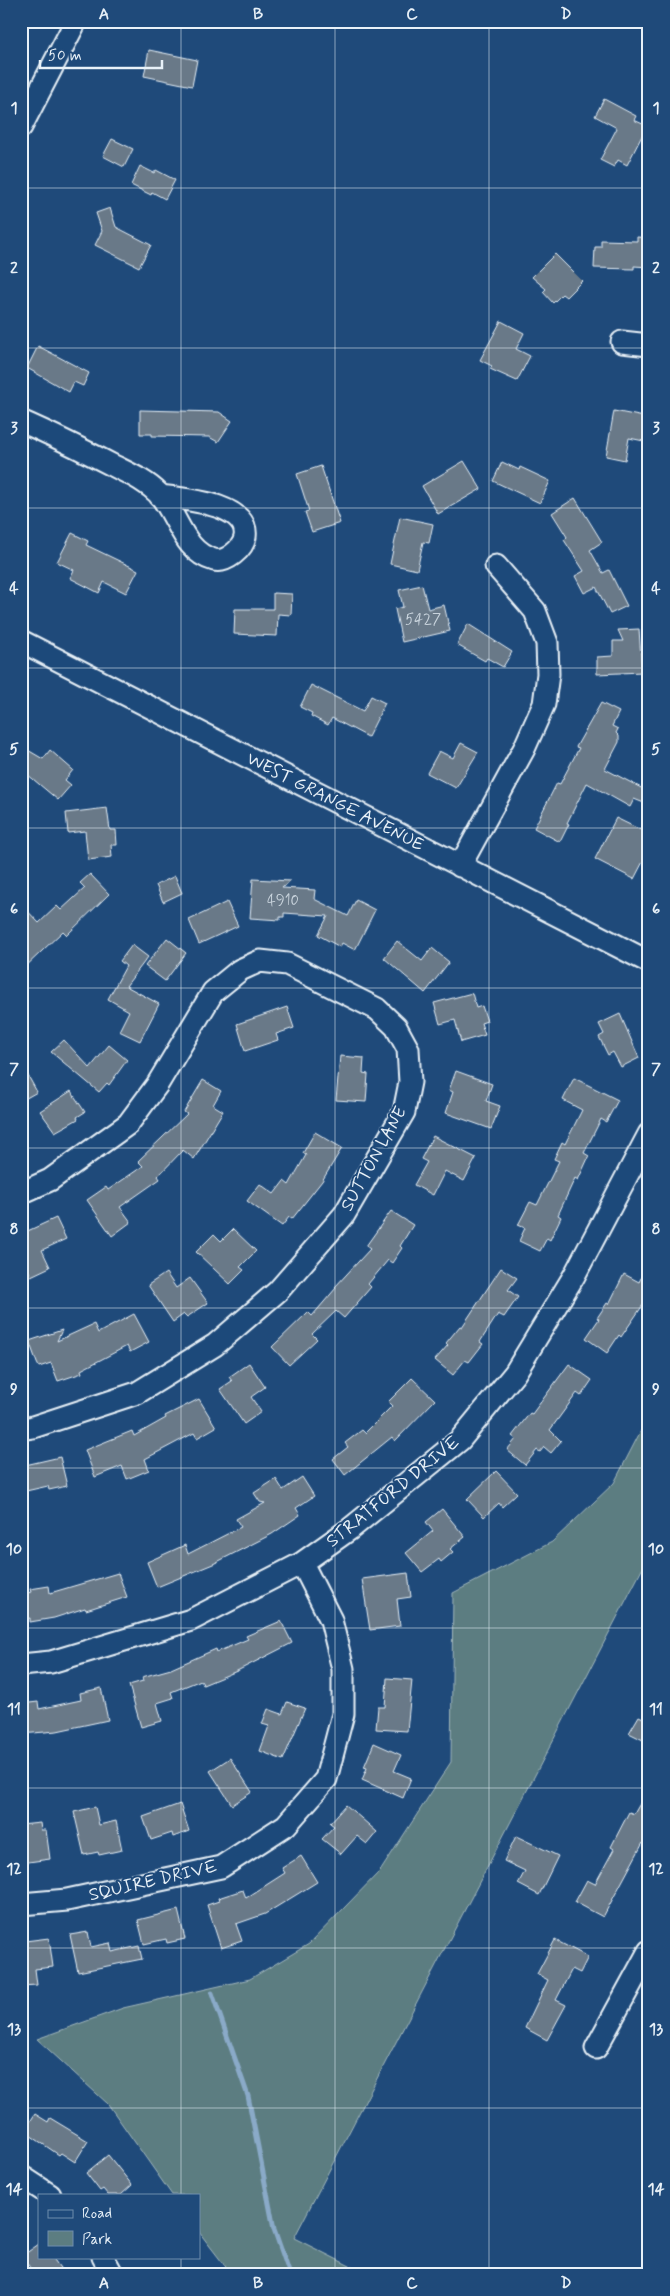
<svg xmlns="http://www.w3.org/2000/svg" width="670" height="2296" viewBox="0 0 670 2296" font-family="Mynerve,sans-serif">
  <rect width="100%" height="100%" fill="#1f4a7a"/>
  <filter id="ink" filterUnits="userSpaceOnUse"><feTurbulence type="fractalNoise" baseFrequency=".02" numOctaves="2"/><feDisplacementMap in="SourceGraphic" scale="10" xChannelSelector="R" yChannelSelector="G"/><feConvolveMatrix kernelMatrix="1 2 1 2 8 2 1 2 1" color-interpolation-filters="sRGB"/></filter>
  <g filter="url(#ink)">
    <!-- green -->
    <path fill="#5c7d81" stroke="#a2b7bc" d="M649,1415v141l-355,682 74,37h-136l-33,-43v-37h-27l-64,-91 -71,-65 86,-31 127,-29 59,-35 72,-74 70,-108 2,-169 99,-51 62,-59z"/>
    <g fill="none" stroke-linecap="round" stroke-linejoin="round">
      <!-- stream -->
      <path stroke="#8aaac8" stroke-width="5" d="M212,1993l36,103 26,133 16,46"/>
    </g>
    <!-- building -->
    <path fill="#697988" stroke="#e8f1f8" d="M149,50l48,10 -5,26 -48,-10z
      M604,99l32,17 -2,4 13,6 -20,39 -9,-5 -4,7 -14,-7 17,-32 -22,-12z
      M112,139l21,10 -9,18 -21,-11z
      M140,166l14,7 2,-3 19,10 -10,19 -13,-7 -1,3 -20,-10z
      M110,208l6,19 35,18 -12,22 -44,-22 7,-14 -6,-18z
      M637,237l12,1v29l-15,-1v3l-40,-1 1,-21h6v-7l36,1z
      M555,254l27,27 -16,16 -4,-3 -9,9 -10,-11 3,-3 -14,-12z
      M501,321l23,12 -8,16 14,7 -13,25 -27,-12 2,-3 -12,-6z
      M38,346l51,27 -6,13 -9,-4 -5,10 -42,-24z
      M140,410l79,2 13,9 -14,21 -9,-5 -57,-1v-2h-12z
      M614,411l35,7v24l-20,-4 -4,22 -19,-4z
      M464,461l17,28 -43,25 -16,-28z
      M502,462l17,8 1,-3 30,14 -10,22 -47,-22z
      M321,466l19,57 -28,9 -7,-20 4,-1 -12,-37z
      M575,498l27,44 -12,8 13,23 6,-3 18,36 -17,8 -14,-27 -12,6 -9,-17 9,-5 -20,-31 3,-3 -15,-24z
      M400,517l33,7 -4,19 -6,-1 -6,28 -27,-6z
      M72,533l16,8 -2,4 52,25 -12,23 -22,-11 -5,11 -29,-15 4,-8 -17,-8z
      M422,585l6,24 16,-4 6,26 -48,11 -7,-33 8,-2 -4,-17z
      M273,593l19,1 -1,21 -13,-1 -1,22 -43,-2 1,-25h38z
      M468,624l44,28 -9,15 -16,-9 -2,3 -28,-16z
      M639,629l3,43 -45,2v-17l16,-1v-15h10l-5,-11z
      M311,685l52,26 8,-15 14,7 -17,34 -36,-19 -4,7 -17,-9 1,-3 -12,-6z
      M601,703l18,9 -7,14 6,3 -2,4 3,3v6l-14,27 44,23v13l-15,-6 -4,8 -43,-24 -20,40 2,1 -9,18 -26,-14 23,-45 3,1 19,-36 -3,-1z
      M461,743l17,9 -22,36 -29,-15 12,-22 14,7z
      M21,746l22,13 7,-9 23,20 -8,10 6,5 -13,15 -37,-31z
      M107,808l3,22h6l1,15h-6l1,12 -24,3 -3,-29 -17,2 -2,-20z
      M616,818l33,16 -6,15 5,3 -14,27 -39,-20z
      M90,874l19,20 -42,41 -4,-4 -42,40v-67l18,19 18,-17 4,4 24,-22 -5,-5z
      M175,876l7,17 -19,9 -7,-17z
      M253,879l37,2 -8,7 33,2 -1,9 34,17 8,-16 19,10 -20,40 -13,-7 -2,4 -22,-12 10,-19 -44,-3v4h-4v3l-30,-2z
      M227,902l11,24 -39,18 -10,-24z
      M167,938l19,15 -21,28 -20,-15z
      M397,941l25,20 10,-13 17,14 -24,31 -41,-35z
      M132,945l16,12 -22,29 33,18 -19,37 -21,-10 10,-20 -21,-12 18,-33 -6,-5z
      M472,993l4,15 6,-2 5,15 -6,2 4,12 -24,7 -6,-22 -15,4 -6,-21z
      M287,1007l7,21 -18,6 2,6 -33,11 -8,-27z
      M620,1014l19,44 -18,9 -8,-15 -5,3 -9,-18 5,-3 -5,-10z
      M64,1040l26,28 19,-23 18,15 -18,25 -2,-2 -8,9 -48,-40z
      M340,1056l24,2 -1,15 5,1 -2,28 -30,-2z
      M21,1063l16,29 -16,9z
      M456,1071l36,13 -6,17 14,5 -9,23 -45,-16 7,-21 -4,-2z
      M574,1078l44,22 -12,22 -5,-3 -17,34 5,3 -11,24 -3,-2 -17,37 3,2 -11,23 -3,-2 -7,13 -21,-10 6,-13 -7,-3 12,-23 7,3 22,-44 -5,-2 8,-17 3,2 17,-34 -19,-10z
      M203,1080l18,11 -8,14 10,6 -29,48 -11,-9 -25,26 2,3 -40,28 11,15 -19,14 -25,-36 19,-13 2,3 35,-24 -5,-5 49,-47 -3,-2z
      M71,1091l14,21 -8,5 1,2 -23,13 -15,-21z
      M315,1132l27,16 -20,33 -30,38 -3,-2 -7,9 -35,-25 13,-17 14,10 10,-13 5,4 17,-30 -3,-2z
      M433,1136l43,22 -12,23 -19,-10 -12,24 -19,-10 13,-23 -6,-3z
      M391,1211l22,14 -13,21 2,2 -10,15 -4,-3 -20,24 3,3 -27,31 -8,-7 -24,23 5,5 -28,26 -17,-18 36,-35 4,4 24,-28 -1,-1 35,-38 -4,-3z
      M56,1218l10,21 -24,11 8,17 -19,9 -10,-21v-21z
      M233,1229l23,22 -16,16 4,3 -14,14 -34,-32 18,-18 7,7z
      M649,1263v45l-6,-3 -22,32 -2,-2 -12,18 -21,-15 13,-19 -2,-1 10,-15 2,1 15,-30 15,8z
      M501,1268l16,10 -9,12 10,7 -14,20 -6,-3 -18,28 3,2 -14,18 -4,-2 -12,15 -18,-15 13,-15 -2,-2 14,-17 2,1z
      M166,1273l10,15 14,-10 18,25 -21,14 -3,-3 -11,8 -25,-37z
      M134,1314l15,28 -19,10 -3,-6 -46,24 1,3 -24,8 -7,-18 -12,4 -2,-4 -8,-22 33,-11 -5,11 37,-17 4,9z
      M249,1363l16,24 -14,10 10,15 -17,12 -24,-35 12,-8 -3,-4z
      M569,1364l23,16 -11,16 -4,-3 -27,37 11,11 -10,12 -7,-6 -4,5 -3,-2 -12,15 -18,-15 9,-11 -4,-3 18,-23 2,1z
      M412,1378l23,22 -40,41 -3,-4 -47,38 -12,-16 15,-12 -3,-4 17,-13 3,3 27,-27 -4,-4z
      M199,1399l17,28 -19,11 -3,-5 -49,26 4,11 -22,9 -5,-13 -27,11 -10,-27 47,-19 2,5 32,-18 -1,-2z
      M60,1457l7,29 -18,4 -1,-4 -22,5 -5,-25z
      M496,1471l21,22 -15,14 -3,-4 -15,14 -17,-18z
      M302,1477l12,19 -18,12 4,7 -28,19 -59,30 -56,23 -10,-25 38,-17 3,9 53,-27 -5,-8 29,-16 -5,-1 -6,-9 22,-14 7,11z
      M442,1509l23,28 -15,12 3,3 -12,10 -2,-3 -17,13 -16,-19 27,-22 -7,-9z
      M118,1573l9,24 -41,13 -1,-2 -31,10 -24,4v-4l-9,2v-25l10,-3 -1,-3 19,-3 1,7z
      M408,1573l3,24 -14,2 3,27 -30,4 -8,-51z
      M281,1621l11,22 -55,28 -34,14 -2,-5 -30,12 2,6 -16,5 5,18 -21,6 -12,-42 14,-4 -1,-4 29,-8 45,-20 1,3 31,-13 -2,-3z
      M387,1678l25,2 -5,51 -31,-2 2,-22h7z
      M101,1688l7,32 -51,11 -36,3v-30l17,-2 1,7 42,-9 -1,-7z
      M287,1702l18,6 -22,52 -23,-9 9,-25 -7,-2 6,-15 14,5z
      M639,1716l10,5v22l-20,-10z
      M374,1743l27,12 -7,16 17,7 -8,20 -41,-18 5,-12 -3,-1z
      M230,1758l22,34 -20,13 -22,-34z
      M649,1788v55l-5,-2 -41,76 -28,-15 12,-22 8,4 19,-35 -3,-2 18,-35 5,2z
      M180,1804l9,27 -16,6 -1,-4 -21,7 -8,-23z
      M346,1805l31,27 -10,12 -10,-8 -16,18 -19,-15 12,-13 -4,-3z
      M95,1807l4,18 17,-4 6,29 -23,5 -1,-3 -14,3 -10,-43z
      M40,1823l1,7h5l4,29 -29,4v-38z
      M516,1836l42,20 -19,39 -21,-11 7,-13 -21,-10z
      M301,1856l16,26 -52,32 -29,10 6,17 -21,7 -14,-43 12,-4 -1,-3 25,-8 3,8 39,-25 -3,-5z
      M178,1910l7,29 -18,4 -1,-4 -22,5 -6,-24z
      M88,1932l3,15 19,-4 2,9 27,-6 3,13 -64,13 -8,-37z
      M49,1938l4,29 -18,2 2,16 -16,1v-40l5,-1 -1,-4z
      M555,1940l33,17 -8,16 -8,-4 -16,31 10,5 -19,35 -22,-12 23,-48 -11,-6z
      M35,2114l13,8 2,-4 38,23 -13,21 -14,-9 -2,2 -35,-24z
      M108,2155l24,30 -11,10h-13l-5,-6 -3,2 -14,-18z
      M39,2244v13h13l13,18h-30l-13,-19z"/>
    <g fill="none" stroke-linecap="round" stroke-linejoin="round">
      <defs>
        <path id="minor" d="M21,127l55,-106
          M622,342l27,3
          M21,421c32,14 62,29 93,45 16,8 32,15 45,28 19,21 24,58 55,66 12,3 29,-11 31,-23 5,-34 -63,-38 -85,-41
          M21,641l628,321
          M460,866l64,-117 20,-45 4,-30 -1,-31 -12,-32 -39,-45
          M21,1193l29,-13 78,-56 29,-39 56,-93 27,-22 20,-9 27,3 90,45 19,18 12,22 2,33 -6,30 -60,103 -66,76 -63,54 -78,48 -104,34 -12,2
          M21,1665l30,-3 140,-42 111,-57 48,-34 110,-89 55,-67 59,-97 75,-142
          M21,1904l46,-4 154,-33 65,-42 40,-46 17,-65v-45l-12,-49 -29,-57
          M596,2048l53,-97
          M21,2176l29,19
          M103,2257l10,18"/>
      </defs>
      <!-- minor casing -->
      <use href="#minor" stroke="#e8f1f8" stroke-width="25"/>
      <!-- minor -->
      <use href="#minor" stroke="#1f4a7a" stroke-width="21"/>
    </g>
  </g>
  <!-- grid -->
  <path fill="none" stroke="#e8f1f8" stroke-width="1" stroke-opacity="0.55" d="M181,21v2174M335,21v2254M489,21v2254M21,188h628M21,348h628M21,508h628M21,668h628M21,828h628M21,988h628M21,1148h628M21,1308h628M21,1468h628M21,1628h628M21,1788h628M21,1948h628M21,2108h628M181,2257v18"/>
  <g text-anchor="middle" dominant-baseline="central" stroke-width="4" stroke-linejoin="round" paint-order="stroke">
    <!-- number labels -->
    <g font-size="15" fill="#c8d3dc">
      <text x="423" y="620">5427</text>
      <text x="283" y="901">4910</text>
    </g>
    <!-- street labels -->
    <g font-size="18" fill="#e8f1f8" stroke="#1f4a7a">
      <text transform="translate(335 802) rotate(27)">WEST GRANGE AVENUE</text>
      <text transform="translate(374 1159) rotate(-61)">SUTTON LANE</text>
      <text transform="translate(393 1492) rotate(-39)">STRATFORD DRIVE</text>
      <text transform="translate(153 1881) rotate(-13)">SQUIRE DRIVE</text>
    </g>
  </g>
  <!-- margin -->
  <rect width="670" height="2296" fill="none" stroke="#1f4a7a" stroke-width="55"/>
  <!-- legend -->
  <rect x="38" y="2194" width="162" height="65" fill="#1f4a7a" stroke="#6f8dac"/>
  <rect x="48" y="2210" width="25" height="8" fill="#1f4a7a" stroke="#6f8dac"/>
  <text x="82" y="2218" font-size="15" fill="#e8f1f8">Road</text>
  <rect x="48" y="2231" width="25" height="15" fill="#5c7d81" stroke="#6f8dac"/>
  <text x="82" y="2244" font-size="15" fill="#e8f1f8">Park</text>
  <!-- scale -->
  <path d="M40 60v8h122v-8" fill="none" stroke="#e8f1f8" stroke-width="2.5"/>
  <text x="48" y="60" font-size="15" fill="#e8f1f8" stroke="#1f4a7a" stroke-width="4" paint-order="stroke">50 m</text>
  <rect x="28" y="28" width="614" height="2240" fill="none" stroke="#e8f1f8" stroke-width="2"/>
  <g font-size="16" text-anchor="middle" font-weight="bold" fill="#e8f1f8">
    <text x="104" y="19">A</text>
    <text x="258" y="19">B</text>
    <text x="412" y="19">C</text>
    <text x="566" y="19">D</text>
    <text x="14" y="113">1</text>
    <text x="656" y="113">1</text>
    <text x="14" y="273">2</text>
    <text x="656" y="273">2</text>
    <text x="14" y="433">3</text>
    <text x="656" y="433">3</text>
    <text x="14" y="593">4</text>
    <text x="656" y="593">4</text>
    <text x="14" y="754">5</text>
    <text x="656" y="754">5</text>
    <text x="14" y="914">6</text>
    <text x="656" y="914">6</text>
    <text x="14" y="1074">7</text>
    <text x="656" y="1074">7</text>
    <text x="14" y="1234">8</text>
    <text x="656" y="1234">8</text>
    <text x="14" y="1394">9</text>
    <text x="656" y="1394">9</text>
    <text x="14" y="1554">10</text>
    <text x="656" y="1554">10</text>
    <text x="14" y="1714">11</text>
    <text x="656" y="1714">11</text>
    <text x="14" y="1874">12</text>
    <text x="656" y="1874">12</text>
    <text x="14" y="2034">13</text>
    <text x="656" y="2034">13</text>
    <text x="14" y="2194">14</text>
    <text x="656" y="2194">14</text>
    <text x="104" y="2288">A</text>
    <text x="258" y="2288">B</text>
    <text x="412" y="2288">C</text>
    <text x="566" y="2288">D</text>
  </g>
</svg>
